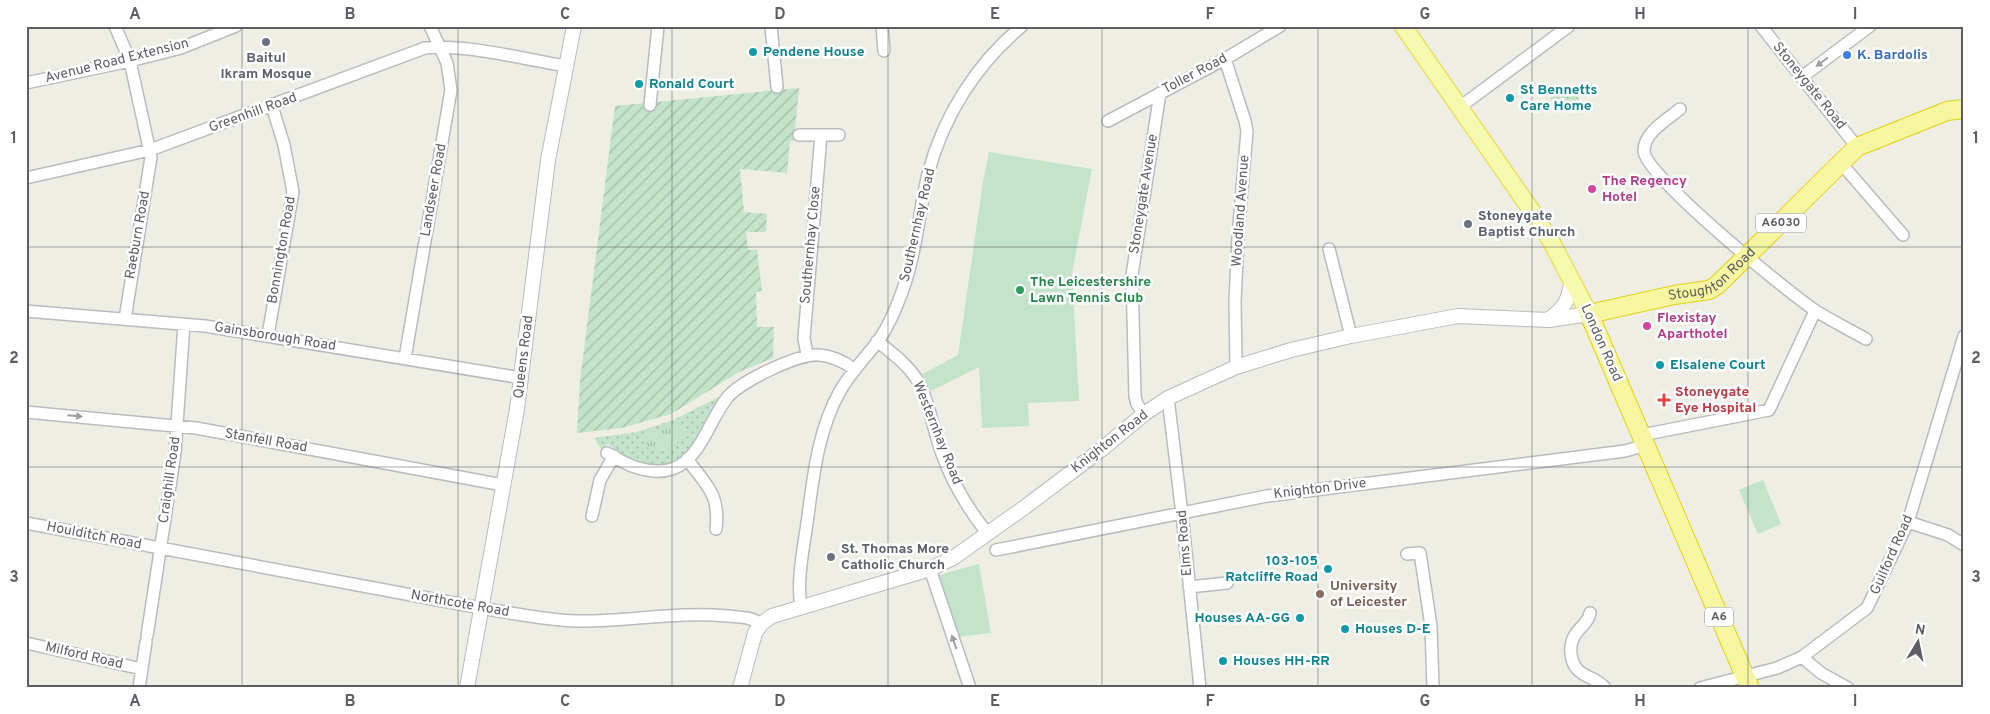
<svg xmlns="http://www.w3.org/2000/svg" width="1990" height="714" viewBox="0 0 1990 714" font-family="Overpass,sans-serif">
  <defs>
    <pattern id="grass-dots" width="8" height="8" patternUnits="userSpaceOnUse" patternTransform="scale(1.25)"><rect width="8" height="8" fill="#c3e4ca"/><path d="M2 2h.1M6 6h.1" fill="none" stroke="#a2bca8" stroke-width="1.8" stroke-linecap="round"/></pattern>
    <pattern id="park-tufts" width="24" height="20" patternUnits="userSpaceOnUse" patternTransform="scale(1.25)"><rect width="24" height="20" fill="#c3e4ca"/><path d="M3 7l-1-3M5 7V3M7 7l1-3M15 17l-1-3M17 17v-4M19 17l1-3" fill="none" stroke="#a2bca8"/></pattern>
    <pattern id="garden-furrows" width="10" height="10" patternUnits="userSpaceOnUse" patternTransform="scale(1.25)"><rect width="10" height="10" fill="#c3e4ca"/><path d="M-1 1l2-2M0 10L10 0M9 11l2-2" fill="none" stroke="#a2bca8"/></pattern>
  </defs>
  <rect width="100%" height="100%" fill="#eeeee5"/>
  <!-- grass -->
  <path fill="url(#grass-dots)" d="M1569,87l4,1 8,15 -21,10 -10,-15z
    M719,397h3c-19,34 -40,83 -88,65 -9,-3 -18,-12 -26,-18l-7,5 -7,-11 43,-6 36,-12z"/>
  <!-- park -->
  <path fill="url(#park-tufts)" d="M669,426h8l5,3 2,5c-6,15 -25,19 -38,13 -4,-14 12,-19 23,-21z"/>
  <!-- garden -->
  <path fill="url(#garden-furrows)" d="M799,88l-5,53h-4l-3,32 -47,-4 4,43 23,2 -1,18h-20l2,18h9l5,41 -6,1 1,35h17l-1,31 -34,14 -68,42 -49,14 -45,5 3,-52 35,-275z"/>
  <!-- pitch -->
  <path fill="#c3e4ca" d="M989,152l103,17 -20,104 7,128 -51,2 1,23 -47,2 -3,-61 -48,24 -9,-17 36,-19 25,-173z
    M1763,480l18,44 -23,10 -19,-44z
    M979,564l12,69 -33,4 -19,-62z"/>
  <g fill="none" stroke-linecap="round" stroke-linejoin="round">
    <defs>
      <path id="minor" d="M115,26l15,35 21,96 -26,162
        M771,26l6,61
        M882,26l2,25
        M1761,26l96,121
        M1225,59l20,62 2,10 -9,105 -3,66 1,65
        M1802,77l68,-51
        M26,83l104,-22 51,-13 55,-22
        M650,105l8,-79
        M1460,107l109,-81
        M1680,109c-13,11 -36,23 -36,42 0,24 146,143 172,160 16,10 34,19 50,28
        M1108,121l117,-62 55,-33
        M799,135h40
        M1840,162l63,73
        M26,178l124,-28 275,-102c42,-4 98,11 141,18
        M1329,249l22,87
        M26,311l179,15 317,52
        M268,335l25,-143 -9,-47 -12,-39
        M877,341c15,12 29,22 39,37 13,22 17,51 26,76 10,28 27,56 45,79
        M807,355l-3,-17 17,-203
        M405,358l46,-268 -4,-27 -17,-37
        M1168,398l14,116 18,174
        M26,412l170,16 307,57
        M1144,414l-7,-10 -2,-8 -3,-121 28,-182
        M1642,435l127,-25 46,-99
        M607,453c10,5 19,12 31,15 58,17 64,-38 89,-70 12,-16 72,-45 92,-43 13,1 24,6 35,14
        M687,459c20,27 33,35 29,70
        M592,516l8,-36 14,-24
        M1908,522l40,13 16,10
        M26,523l455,85c31,5 63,12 95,13 51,1 100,-10 152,-5 11,1 24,1 33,8
        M996,550l271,-54 358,-45 21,-6
        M1407,554l13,-1 11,73 2,62
        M930,569l40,119
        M1189,587l38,-4
        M801,608c-4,-26 1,-52 5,-78 7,-48 10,-96 34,-139 11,-19 26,-34 39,-51 10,-15 17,-31 23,-48 15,-40 16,-77 26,-118 15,-57 48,-110 94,-148
        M1590,613c-2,11 -10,13 -15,22 -7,11 -5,28 4,36 8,7 19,8 26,17
        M147,636l28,-183 9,-129
        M26,643l116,26
        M1802,657l19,16 27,15
        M139,688l7,-46
        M1700,688l77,-20 25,-11 65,-49 41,-86 56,-186"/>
      <path id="tertiary" d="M1549,319c17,-12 19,-19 23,-39
        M467,688l50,-279 31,-249 26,-134
        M740,688l15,-55 6,-9 11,-8 158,-47 23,-11 72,-51 77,-58 42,-35 24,-16 68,-31 55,-17 60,-14 107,-20 91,4 40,-6"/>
      <path id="primary" d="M1403,26l133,191 16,26 37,71"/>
      <g id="trunk">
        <path id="s1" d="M1750,688l-161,-374 85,-19 35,-5 7,-4 31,-30 110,-109 90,-36 17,-2"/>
      </g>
    </defs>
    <!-- minor casing -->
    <use href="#minor" stroke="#babbc0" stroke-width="14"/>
    <!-- tertiary casing -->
    <use href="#tertiary" stroke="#babbc0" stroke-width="16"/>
    <!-- primary casing -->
    <use href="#primary" stroke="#e9e063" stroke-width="19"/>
    <!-- trunk casing -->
    <use href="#trunk" stroke="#e5d00e" stroke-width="20"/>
    <!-- minor -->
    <use href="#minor" stroke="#fff" stroke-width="11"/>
    <!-- tertiary -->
    <use href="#tertiary" stroke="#fff" stroke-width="14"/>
    <!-- primary -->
    <use href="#primary" stroke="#f6faae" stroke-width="16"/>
    <!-- trunk -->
    <use href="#trunk" stroke="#f6f6a1" stroke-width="18"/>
  </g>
  <!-- one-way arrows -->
  <defs><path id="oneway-solid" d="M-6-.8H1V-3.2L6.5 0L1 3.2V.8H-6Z" transform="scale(1.25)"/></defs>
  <g fill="#9e9ea2">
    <use href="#oneway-solid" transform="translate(1822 62) rotate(143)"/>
    <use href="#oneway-solid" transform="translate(75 416) rotate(5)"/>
    <use href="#oneway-solid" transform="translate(954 642) rotate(-109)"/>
  </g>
  <!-- grid -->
  <path fill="none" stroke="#5d5e64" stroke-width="1" stroke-opacity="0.55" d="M242,26v662M458,26v662M672,26v662M888,26v662M1102,26v662M1318,26v662M1532,26v662M1748,26v662M26,247h1938M26,467h1938"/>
  <!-- markers -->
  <g fill="#6b7280" stroke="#fff" stroke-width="2">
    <circle cx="266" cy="42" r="5"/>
    <circle cx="1468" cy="224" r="5"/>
    <circle cx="831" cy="557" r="5"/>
  </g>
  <g fill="#0f9aa8" stroke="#fff" stroke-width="2">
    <circle cx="753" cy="52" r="5"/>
    <circle cx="639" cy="84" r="5"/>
    <circle cx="1510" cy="98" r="5"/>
    <circle cx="1660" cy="365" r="5"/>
    <circle cx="1328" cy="569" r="5"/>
    <circle cx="1300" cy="618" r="5"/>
    <circle cx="1345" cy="629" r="5"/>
    <circle cx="1223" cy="661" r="5"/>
  </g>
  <circle fill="#3f7fe0" stroke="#fff" stroke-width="2" cx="1847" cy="55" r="5"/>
  <g fill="#d1479c" stroke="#fff" stroke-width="2">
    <circle cx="1592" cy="189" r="5"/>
    <circle cx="1647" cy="326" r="5"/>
  </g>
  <circle fill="#2e9e5b" stroke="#fff" stroke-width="2" cx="1020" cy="290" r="5"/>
  <path fill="#e0444e" stroke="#fff" stroke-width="2" d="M1661.5 392.5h5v5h5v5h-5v5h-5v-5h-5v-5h5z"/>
  <circle fill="#8d6e63" stroke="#fff" stroke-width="2" cx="1320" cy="594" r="5"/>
  <g text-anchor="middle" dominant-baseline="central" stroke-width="5" stroke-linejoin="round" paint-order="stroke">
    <!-- shield labels -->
    <g fill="#fff" stroke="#8e8e92" stroke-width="1">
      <rect x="1756" y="213.5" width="50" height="19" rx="4"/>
      <rect x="1705" y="607.5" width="28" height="19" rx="4"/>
    </g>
    <g font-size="12" font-weight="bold" fill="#5d5e64">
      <text x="1781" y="223">A6030</text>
      <text x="1719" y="617">A6</text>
    </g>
    <!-- culture labels -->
    <g font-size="14" font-weight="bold" fill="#0d838f" stroke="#fff" text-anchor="start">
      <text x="763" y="52">Pendene House</text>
      <text x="649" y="84">Ronald Court</text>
      <text x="1520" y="90">St Bennetts<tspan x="1520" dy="16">Care Home</tspan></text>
      <text x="1670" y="365">Elsalene Court</text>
      <text x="1318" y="561" text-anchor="end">103-105<tspan x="1318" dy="16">Ratcliffe Road</tspan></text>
      <text x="1290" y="618" text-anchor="end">Houses AA-GG</text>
      <text x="1355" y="629">Houses D-E</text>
      <text x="1233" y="661">Houses HH-RR</text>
    </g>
    <!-- shop labels -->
    <g font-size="14" font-weight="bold" fill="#366cbe" stroke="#fff" text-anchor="start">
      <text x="1857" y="55">K. Bardolis</text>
    </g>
    <!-- worship labels -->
    <g font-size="14" font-weight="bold" fill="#5b616d" stroke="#fff" text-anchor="start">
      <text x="266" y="58" text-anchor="middle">Baitul<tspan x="266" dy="16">Ikram Mosque</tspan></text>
      <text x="1478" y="216">Stoneygate<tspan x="1478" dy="16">Baptist Church</tspan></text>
      <text x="841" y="549">St. Thomas More<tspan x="841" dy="16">Catholic Church</tspan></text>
    </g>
    <!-- street labels -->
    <g font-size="14" fill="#5d5e64" stroke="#fff">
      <text transform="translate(117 61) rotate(-14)">Avenue Road Extension</text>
      <text transform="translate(1195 74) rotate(-28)">Toller Road</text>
      <text transform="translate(1809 86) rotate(51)">Stoneygate Road</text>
      <text transform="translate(253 113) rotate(-20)">Greenhill Road</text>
      <text transform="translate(434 190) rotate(-80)">Landseer Road</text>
      <text transform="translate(1144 194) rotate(-81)">Stoneygate Avenue</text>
      <text transform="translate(1241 211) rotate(-86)">Woodland Avenue</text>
      <text transform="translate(918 225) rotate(-77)">Southernhay Road</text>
      <text transform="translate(138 235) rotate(-80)">Raeburn Road</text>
      <text transform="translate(811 245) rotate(-85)">Southernhay Close</text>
      <text transform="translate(282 250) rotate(-80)">Bonnington Road</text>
      <text stroke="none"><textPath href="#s1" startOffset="539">Stoughton Road</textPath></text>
      <text transform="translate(275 337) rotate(9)">Gainsborough Road</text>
      <text transform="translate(1601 343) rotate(66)">London Road</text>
      <text transform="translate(524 357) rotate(-83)">Queens Road</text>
      <text transform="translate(937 433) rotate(68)">Westernhay Road</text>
      <text transform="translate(266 441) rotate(10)">Stanfell Road</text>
      <text transform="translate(1110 442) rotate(-38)">Knighton Road</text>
      <text transform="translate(170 480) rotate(-82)">Craighill Road</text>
      <text transform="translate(1320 489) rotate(-7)">Knighton Drive</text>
      <text transform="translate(94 536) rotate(11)">Houlditch Road</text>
      <text transform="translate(1185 543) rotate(-95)">Elms Road</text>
      <text transform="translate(1892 555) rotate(-66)">Guilford Road</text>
      <text transform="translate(460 604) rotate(10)">Northcote Road</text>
      <text transform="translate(84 656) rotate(13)">Milford Road</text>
    </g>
    <!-- hotel labels -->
    <g font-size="14" font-weight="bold" fill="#b23c85" stroke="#fff" text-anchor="start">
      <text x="1602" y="181">The Regency<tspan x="1602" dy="16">Hotel</tspan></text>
      <text x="1657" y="318">Flexistay<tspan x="1657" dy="16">Aparthotel</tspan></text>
    </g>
    <!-- leisure labels -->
    <g font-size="14" font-weight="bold" fill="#27864d" stroke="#fff" text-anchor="start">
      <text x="1030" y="282">The Leicestershire<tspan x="1030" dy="16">Lawn Tennis Club</tspan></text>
    </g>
    <!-- health labels -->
    <g font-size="14" font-weight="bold" fill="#be3a42" stroke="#fff" text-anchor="start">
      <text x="1675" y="392">Stoneygate<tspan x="1675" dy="16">Eye Hospital</tspan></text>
    </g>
    <!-- education labels -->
    <g font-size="14" font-weight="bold" fill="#785e54" stroke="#fff" text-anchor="start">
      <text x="1330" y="586">University<tspan x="1330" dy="16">of Leicester</tspan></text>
    </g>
  </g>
  <!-- border -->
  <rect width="1990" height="714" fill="none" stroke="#ffffff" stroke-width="55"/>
  <!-- north arrow -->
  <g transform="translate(1918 642) rotate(10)" stroke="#ffffff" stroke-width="4" paint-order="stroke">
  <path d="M0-4L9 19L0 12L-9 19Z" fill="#5d5e64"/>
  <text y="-8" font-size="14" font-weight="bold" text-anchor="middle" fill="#5d5e64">N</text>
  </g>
  <rect x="28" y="28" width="1934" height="658" fill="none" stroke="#5d5e64" stroke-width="2"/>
  <g font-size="16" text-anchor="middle" font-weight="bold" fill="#5d5e64">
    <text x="135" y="19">A</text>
    <text x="350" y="19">B</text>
    <text x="565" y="19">C</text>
    <text x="780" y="19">D</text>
    <text x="995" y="19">E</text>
    <text x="1210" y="19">F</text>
    <text x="1425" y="19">G</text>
    <text x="1640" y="19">H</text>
    <text x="1855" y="19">I</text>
    <text x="14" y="143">1</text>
    <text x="1976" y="143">1</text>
    <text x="14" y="363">2</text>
    <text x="1976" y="363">2</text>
    <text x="14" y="582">3</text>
    <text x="1976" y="582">3</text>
    <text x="135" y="706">A</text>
    <text x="350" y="706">B</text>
    <text x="565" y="706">C</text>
    <text x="780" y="706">D</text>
    <text x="995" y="706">E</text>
    <text x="1210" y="706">F</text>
    <text x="1425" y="706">G</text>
    <text x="1640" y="706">H</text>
    <text x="1855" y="706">I</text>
  </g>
</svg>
